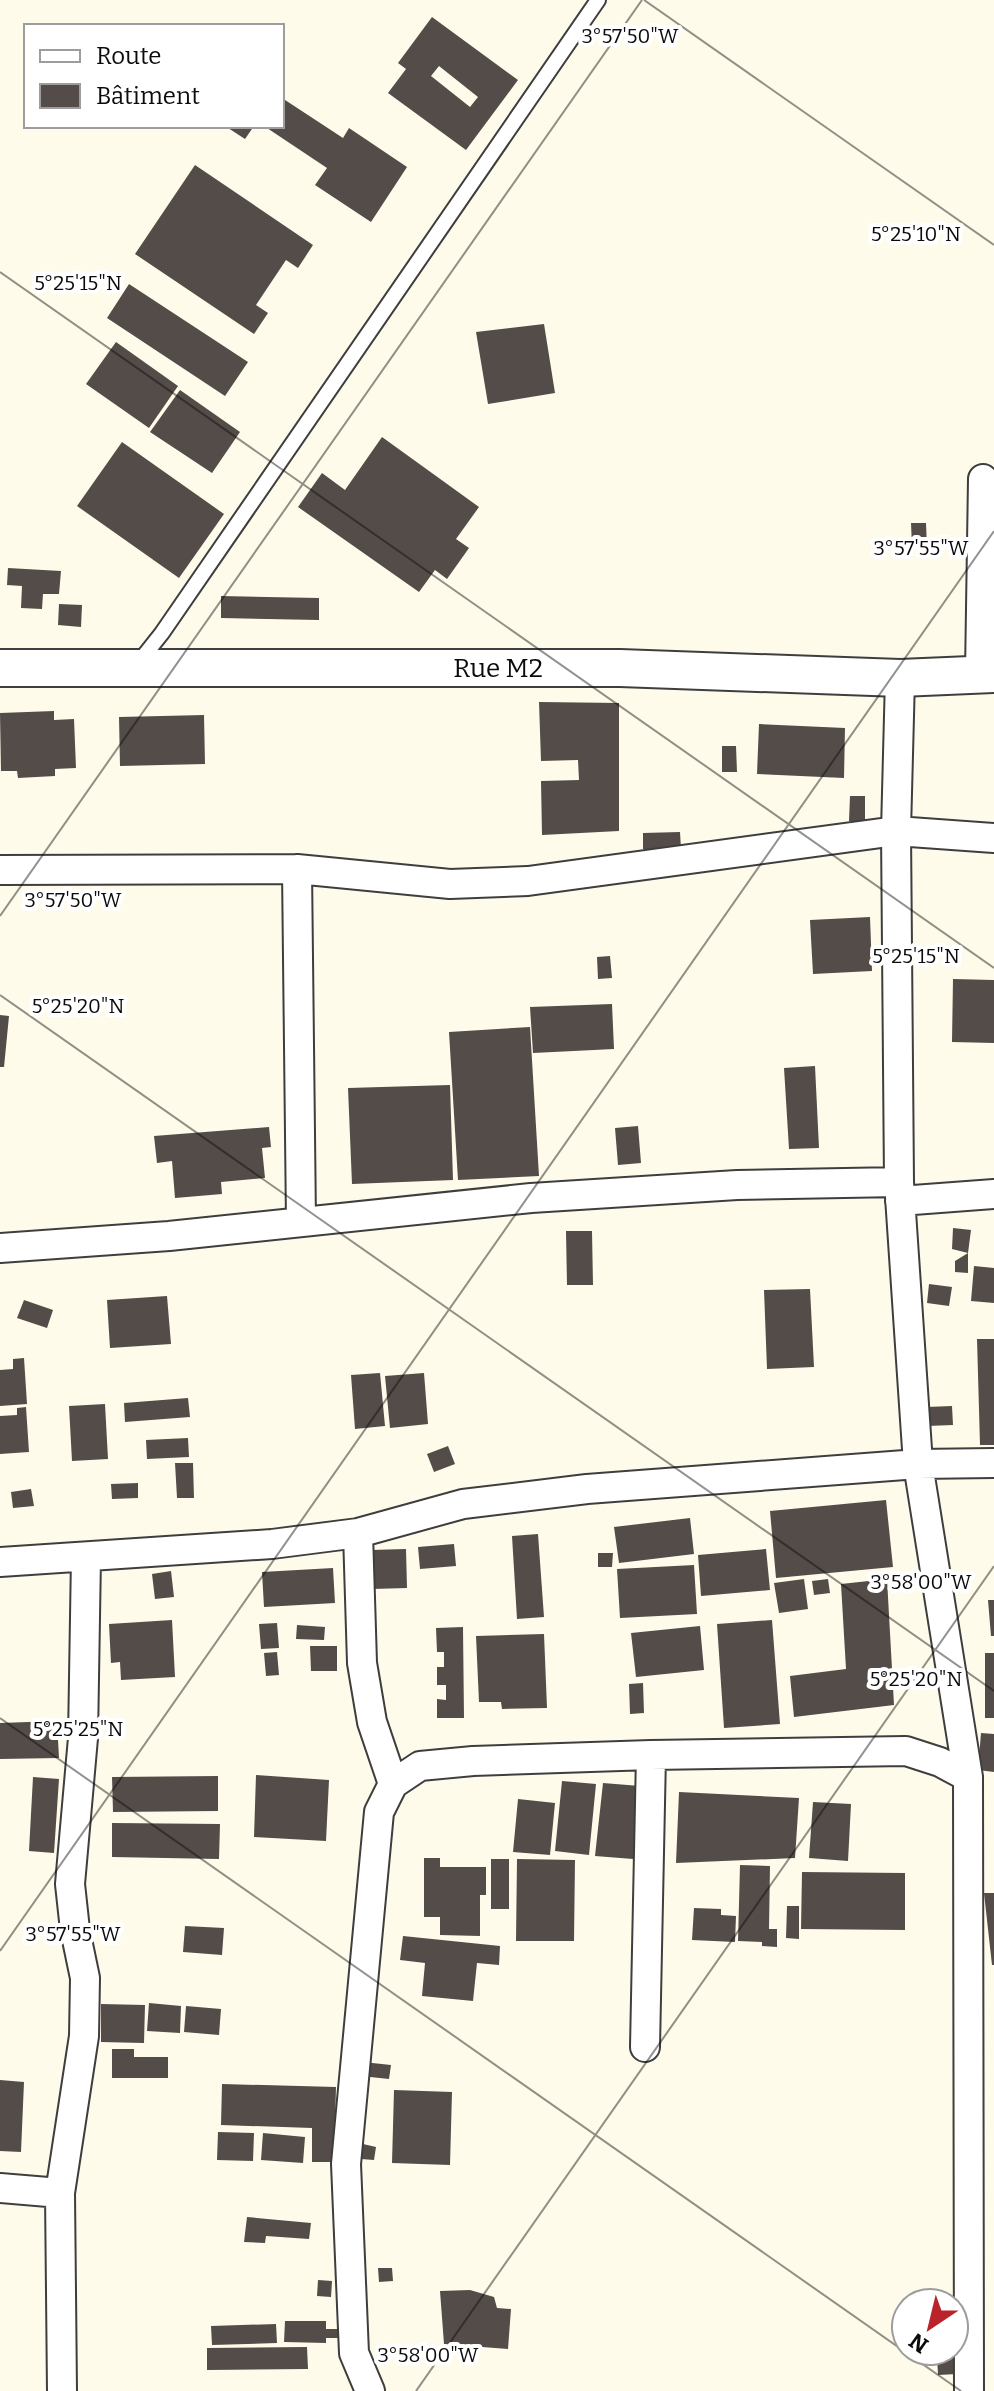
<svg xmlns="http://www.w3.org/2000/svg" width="994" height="2391" viewBox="0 0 994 2391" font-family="Bitter,serif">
  <rect width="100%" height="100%" fill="#fffbea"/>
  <!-- building -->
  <path fill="#544c48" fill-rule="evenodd" d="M432,17l86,63 -52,70 -78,-57 18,-24 -8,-6zM439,66l39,31 -8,10 -39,-31z
    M282,98l61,40 6,-10 58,39 -36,55 -56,-37 12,-17 -63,-42h18z
    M225,126h29l-9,13z
    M195,165l118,80 -15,23 -12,-8 -30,45 12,8 -14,21 -119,-80z
    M129,284l119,78 -23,34 -118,-78z
    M544,324l11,69 -67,11 -12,-72z
    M116,342l62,44 -29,42 -63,-44z
    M180,390l60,42 -28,41 -62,-41z
    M382,437l97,70 -23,32 13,9 -22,31 -12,-9 -16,22 -121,-85 24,-34 23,17z
    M122,442l102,72 -45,64 -102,-72z
    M911,523h15l1,25 -15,-1z
    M8,568l53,3 -2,23h-16l-1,15 -21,-1 1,-22 -15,-1z
    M221,596l98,2v22l-98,-2z
    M59,604l23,1 -1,22 -23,-2z
    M539,702l80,1v128l-77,4 -1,-54 38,-1 -1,-20 -37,1z
    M54,711v9l20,-1 2,49 -21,1v7l-37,2 -1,-7h-16l-1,-58z
    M204,715l1,49 -85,2 -1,-49z
    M759,724l86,4 -1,50 -87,-4z
    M722,746h14l1,26h-15z
    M850,796h15v26l-16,-1z
    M680,832l1,17h-38v-16z
    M870,917l2,54 -59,3 -3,-54z
    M610,956l2,22 -14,1 -1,-22z
    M953,979l41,1v63l-42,-1z
    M612,1004l2,45 -81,4 -3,-46z
    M0,1015l9,1 -5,51h-4z
    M530,1027l9,149 -81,4 -9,-148z
    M815,1066l4,82 -30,1 -5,-81z
    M450,1085l3,95 -101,4 -4,-96z
    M638,1126l3,37 -23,2 -3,-37z
    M269,1127l2,20 -9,1 3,30 -44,4 1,12 -47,4 -3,-37 -15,2 -3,-27z
    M953,1228l18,2 -3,23 -16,-4z
    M566,1231h26l1,54h-26z
    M968,1253v20l-13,-1v-11z
    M974,1266l20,2v35l-23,-2z
    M929,1284l23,3 -3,19 -22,-3z
    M810,1289l4,78 -47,2 -3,-79z
    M167,1296l4,48 -61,4 -3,-48z
    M24,1300l29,10 -6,18 -30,-10z
    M977,1339h17v106h-14z
    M24,1358l3,46 -27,2v-36l13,-1v-10z
    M380,1373l5,53 -30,3 -4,-54z
    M424,1373l4,51 -38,4 -5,-52z
    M188,1398l2,19 -65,5 -1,-19z
    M105,1404l3,55 -36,2 -3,-55z
    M952,1406l1,19 -26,1 -1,-19z
    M26,1407l3,45 -29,2v-38l17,-1v-7z
    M188,1438l1,19 -42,2 -1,-19z
    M448,1446l7,18 -21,8 -7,-18z
    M175,1463h18l1,35h-17z
    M138,1483v15l-26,1 -1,-15z
    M31,1489l3,17 -21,2 -2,-16z
    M886,1500l7,67 -117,11 -6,-67z
    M690,1518l4,36 -75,9 -5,-36z
    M538,1534l6,83 -27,2 -5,-83z
    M454,1544l2,22 -36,3 -2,-22z
    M406,1549l1,39 -35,1 -2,-39z
    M766,1549l4,41 -69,6 -3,-41z
    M598,1553h15l-1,14h-14z
    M694,1565l3,49 -77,4 -3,-49z
    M333,1568l2,35 -71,4 -2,-35z
    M171,1571l3,26 -19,2 -3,-25z
    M804,1579l4,30 -29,4 -5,-30z
    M828,1579l2,14 -16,2 -2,-14z
    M887,1579l7,126 -100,12 -4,-41 56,-7 -5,-85z
    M988,1600h6v36h-3z
    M172,1620l3,57 -54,3 -1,-18 -9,1 -2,-39z
    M772,1620l8,104 -56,4 -7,-104z
    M277,1623l2,25 -18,1 -2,-25z
    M297,1625l28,2 -1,13 -28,-1z
    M700,1626l4,44 -68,7 -5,-44z
    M463,1627l1,91h-27v-19l9,1v-15h-9v-18h7v-15h-7l-1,-24z
    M544,1634l3,74 -45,1 -1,-7h-22l-3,-66z
    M310,1646h27v25h-26z
    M277,1652l2,23 -13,1 -2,-23z
    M985,1653h9v65h-9z
    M643,1683l1,30 -14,1 -1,-30z
    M57,1721l2,37 -59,1v-36z
    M981,1733l13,1v38l-16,-2z
    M256,1775l73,5 -3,61 -72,-4z
    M218,1776v35l-105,1 -1,-35z
    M33,1777l26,2 -5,74 -25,-2z
    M562,1781l34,3 -7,71 -34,-4z
    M603,1783l37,3 -7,73 -38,-3z
    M679,1792l120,6 -4,60 -119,5z
    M518,1799l37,4 -5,52 -37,-3z
    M813,1802l38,2 -3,57 -39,-3z
    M112,1823l108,1 -1,35 -107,-2z
    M424,1858h16v9h46v28h-6v41l-40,-1v-18h-16z
    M491,1859h18v50h-18z
    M517,1859l58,1 -1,81h-58z
    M740,1865l30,1 -1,63h8v18l-15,-1v-4l-24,-1z
    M802,1872l103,1v57l-104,-1z
    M984,1893h10v72h-2z
    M787,1906h12v33l-13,-1z
    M694,1908l27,1v6l15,1 -1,26 -43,-2z
    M185,1926l39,2 -2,27 -39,-3z
    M403,1936l97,10 -1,19 -22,-2 -4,38 -51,-5 3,-33 -25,-3z
    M149,2003l32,3 -1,27 -33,-2z
    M101,2004l44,1 -1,38 -43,-1z
    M186,2006l35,3 -2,26 -35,-3z
    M112,2049h22v8h34v21h-56z
    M363,2062l28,3 -2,14 -28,-3z
    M0,2080l24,2 -3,70 -21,-1z
    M222,2084l114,3 -2,75h-22v-34l-91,-3z
    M394,2090l58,2 -2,73 -58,-2z
    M218,2132l36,1 -1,28 -36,-1z
    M263,2133l42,4 -2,26 -42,-3z
    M363,2144l13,3 -2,13 -13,-1z
    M247,2217l64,6 -2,16 -43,-3 -1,7 -21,-1z
    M378,2268h14l1,13 -14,1z
    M318,2280l14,1 -1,16 -14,-1z
    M470,2290l24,7 3,11 14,1 -3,40 -64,-5 -4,-53z
    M285,2321h41v8h15l-1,9h-14v5l-42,-1z
    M276,2324l1,19 -65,2 -1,-19z
    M307,2347l1,22 -101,1v-22z
    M937,2356h20l1,18 -20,1z"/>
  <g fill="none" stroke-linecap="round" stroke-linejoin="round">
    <defs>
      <path id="service" d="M139,662l23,-29 436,-633"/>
      <path id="minor" d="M980,673l3,-194
        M900,678l-4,153 3,351 19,282 50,313 1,614
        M297,869l4,353
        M0,870l297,-1 153,15 78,-3 368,-50 98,7
        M900,1201l94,-7
        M0,1248l169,-12 362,-38 206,-13 162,-3
        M358,1533l4,130 10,59 21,62
        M0,1562l272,-18 86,-11 105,-29 124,-15 331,-25 76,-1
        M645,2047l6,-292
        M0,2188l60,5
        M62,2391l-2,-198 24,-157 1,-58 -10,-48 -5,-46 13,-146 3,-181
        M370,2391l-16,-38 -8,-189 33,-352 14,-28 27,-18 53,-5 178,-6 255,-4 34,11 28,15"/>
      <g id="tertiary">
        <path id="s1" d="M0,668h620l280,10 94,-4"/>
      </g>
    </defs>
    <!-- service casing -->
    <use href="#service" stroke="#3e3e3e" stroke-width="18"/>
    <!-- minor casing -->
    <use href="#minor" stroke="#3e3e3e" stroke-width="32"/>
    <!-- tertiary casing -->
    <use href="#tertiary" stroke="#3e3e3e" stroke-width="40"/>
    <!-- service -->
    <use href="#service" stroke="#fff" stroke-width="14"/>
    <!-- minor -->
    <use href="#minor" stroke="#fff" stroke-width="28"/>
    <!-- tertiary -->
    <use href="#tertiary" stroke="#fff" stroke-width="36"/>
  </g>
  <!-- ticks -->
  <path fill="none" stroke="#0b0b0b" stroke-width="2" stroke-opacity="0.45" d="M644,0l350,245M0,272l994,696M0,916l642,-916M0,995l994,696M0,1718l961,673M0,1951l994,-1420M416,2391l578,-825"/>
  <g text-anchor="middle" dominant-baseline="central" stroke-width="8" stroke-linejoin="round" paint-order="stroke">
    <!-- street labels -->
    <g font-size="26" fill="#0b0b0b" stroke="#fff">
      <text stroke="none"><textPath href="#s1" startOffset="498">Rue M2</textPath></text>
    </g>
  </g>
  <g font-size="20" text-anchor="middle" fill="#0b0b0b" stroke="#fff" stroke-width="8" stroke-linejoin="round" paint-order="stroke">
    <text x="630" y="43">3°57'50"W</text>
    <text x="916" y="241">5°25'10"N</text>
    <text x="78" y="290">5°25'15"N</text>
    <text x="921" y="555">3°57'55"W</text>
    <text x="73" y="907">3°57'50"W</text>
    <text x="916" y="963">5°25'15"N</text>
    <text x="78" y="1013">5°25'20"N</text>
    <text x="921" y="1589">3°58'00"W</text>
    <text x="916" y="1686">5°25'20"N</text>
    <text x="78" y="1736">5°25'25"N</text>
    <text x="73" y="1941">3°57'55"W</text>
    <text x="428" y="2362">3°58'00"W</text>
  </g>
  <!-- legend -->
  <rect x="24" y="24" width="260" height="104" fill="#ffffff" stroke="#9d9d9d" stroke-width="2"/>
  <rect x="40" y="50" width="40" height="12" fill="#ffffff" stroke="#9d9d9d" stroke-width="2"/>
  <text x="96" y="64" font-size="24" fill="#0b0b0b">Route</text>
  <rect x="40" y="84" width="40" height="24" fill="#544c48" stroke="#9d9d9d" stroke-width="2"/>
  <text x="96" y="104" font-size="24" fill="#0b0b0b">Bâtiment</text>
  <!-- north arrow -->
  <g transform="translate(930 2327) rotate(215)"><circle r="38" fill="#ffffff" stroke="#9d9d9d" stroke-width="2"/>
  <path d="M0-6L14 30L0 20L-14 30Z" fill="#bb232b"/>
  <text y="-12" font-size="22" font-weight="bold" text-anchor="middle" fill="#0b0b0b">N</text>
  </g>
</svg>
